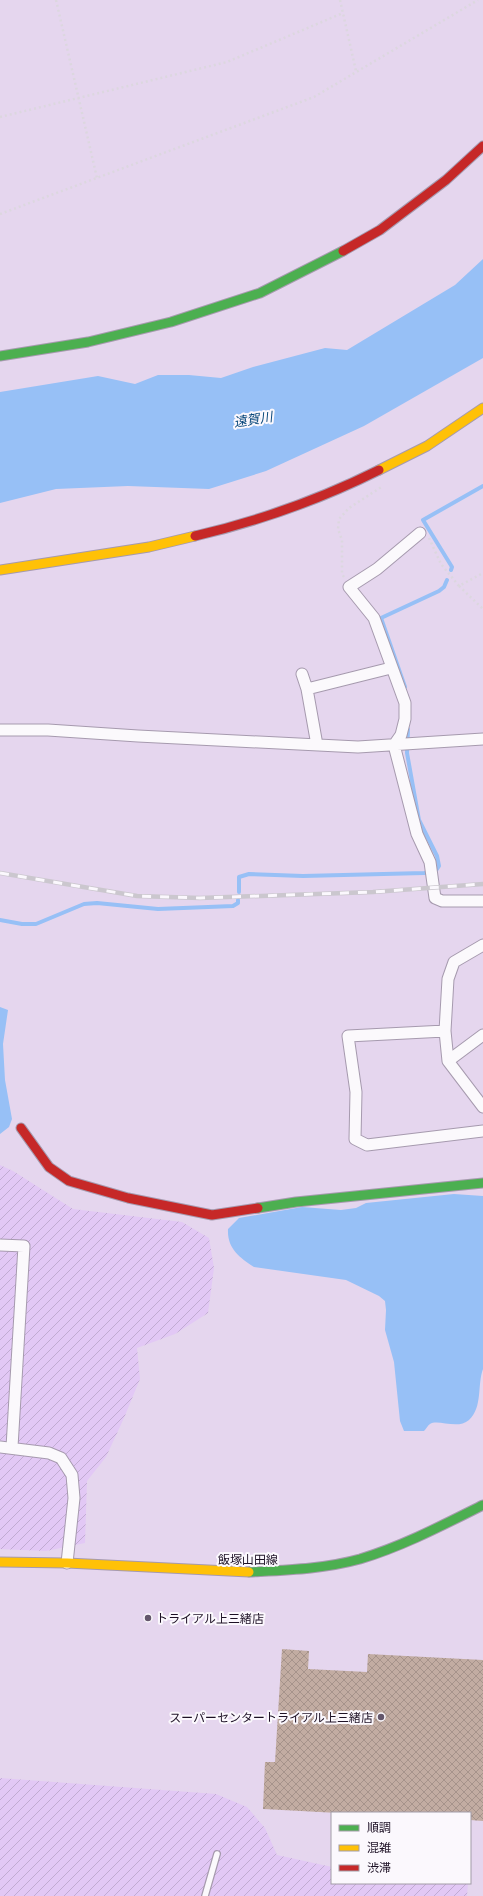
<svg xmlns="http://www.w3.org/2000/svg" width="483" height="1896" viewBox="0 0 483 1896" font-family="Quicksand,'Noto Sans JP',sans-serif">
  <defs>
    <pattern id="industrial-furrows" width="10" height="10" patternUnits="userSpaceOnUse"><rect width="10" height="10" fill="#e2c8f5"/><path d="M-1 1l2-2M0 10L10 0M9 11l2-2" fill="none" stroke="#c1abd2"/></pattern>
    <pattern id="building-cross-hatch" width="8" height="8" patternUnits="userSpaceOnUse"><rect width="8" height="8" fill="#c2aca2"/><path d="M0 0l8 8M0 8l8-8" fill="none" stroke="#a6938b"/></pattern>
  </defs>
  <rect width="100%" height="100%" fill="#e5d6ee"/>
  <!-- industrial -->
  <path fill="url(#industrial-furrows)" d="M0,1165l13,6 60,38 109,13 27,16 5,30 -6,45 -33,21 -38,14 3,31 -16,39 -18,39 -19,24 -2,62 -39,8 -46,-2z
    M0,1778l216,16 31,13 18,21 12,27 55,12v16h136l-1,13h-467z"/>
  <!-- water -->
  <path fill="#97c0f6" d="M483,259v99l-119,68 -98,45 -57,18 -81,-3 -72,3 -56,14v-111l98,-16 37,8 23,-9h31l32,3 32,-11 72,-19 22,2 108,-65z
    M0,1007l8,3 -5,34 2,36 7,39 -3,8 -9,7z
    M454,1194l29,2v173c-6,16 0,38 -14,51 -11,10 -31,-1 -39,4 -2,1 -4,5 -6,7h-20l-4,-10 -6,-59 -9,-32 1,-20 -1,-9 -6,-5 -33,-16 -92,-13c-15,-10 -27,-19 -26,-38l11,-11 63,-11 39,3 15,-2 10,-5z"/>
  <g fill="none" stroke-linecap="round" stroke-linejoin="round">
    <!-- stream -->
    <path stroke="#97c0f6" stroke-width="4" d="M451,570l1,-3 -29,-47 60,-34
      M405,687l-24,-69 58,-27 5,-4 3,-7
      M239,892v-15l10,-3 54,2 121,-3 11,-1 4,-6 -2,-10 -18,-36 -12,-67 1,-24
      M0,920l22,4h14l48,-20 13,-1 61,6 75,-3 5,-3v-3"/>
  </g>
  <!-- building -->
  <path fill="url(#building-cross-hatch)" d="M282,1649l27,2 -1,18 59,3 1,-18 115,6v161l-13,-1v-7h-132l-75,-4 2,-47h10z"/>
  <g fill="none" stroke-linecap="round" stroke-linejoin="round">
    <defs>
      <path id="lane" d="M205,1896l12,-42"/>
      <path id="street" d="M420,533l-43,36 -28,18 25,31 31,85v16l-4,16 -7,10 23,89 13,28 5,36 7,3h41
        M302,674l5,15 10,56
        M307,689l84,-21
        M0,730h48l90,6 220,11 125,-8
        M483,945l-29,17 -6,17 -3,52 3,30 35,46
        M445,1031l-97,5 8,56 -1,47 12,6 116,-14
        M448,1061l35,-26
        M0,1245l24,1 -12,201
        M0,1447l49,6 12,5 11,17 2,23 -7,65"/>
      <path id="fast" d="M0,356l88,-14 83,-20 89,-29 83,-42
        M258,1208l38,-6 187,-19
        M249,1572c37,-2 75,-3 111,-13 43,-13 83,-34 123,-54"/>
      <path id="slow" d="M379,470l48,-24 56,-38
        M0,570l149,-23 46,-11
        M0,1562l67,1 182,9"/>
      <path id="jam" d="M343,251l37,-21 66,-50 37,-34
        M195,536c64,-15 126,-37 184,-66
        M21,1128l28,39 20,14 59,17 84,17 46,-7"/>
    </defs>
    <!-- lane casing -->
    <use href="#lane" stroke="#a69aae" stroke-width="8"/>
    <!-- street casing -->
    <use href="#street" stroke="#a69aae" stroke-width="13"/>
    <!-- fast casing -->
    <use href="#fast" stroke="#a69aae" stroke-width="11"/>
    <!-- slow casing -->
    <use href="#slow" stroke="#a69aae" stroke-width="11"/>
    <!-- jam casing -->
    <use href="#jam" stroke="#a69aae" stroke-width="11"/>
    <!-- path -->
    <path stroke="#dcd7df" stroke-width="2.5" stroke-dasharray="2 3" stroke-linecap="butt" d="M56,0l41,178
      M340,0l16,71
      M0,117l227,-55 116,-49
      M0,214l314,-117 164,-97
      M429,538l12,26 18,22 24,-13
      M344,577l-2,-3v-34l-4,-11 1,-10 10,-11 34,-22
      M459,586l24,23"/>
    <!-- lane -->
    <use href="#lane" stroke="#fbf9fc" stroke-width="5.5"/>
    <!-- street -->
    <use href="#street" stroke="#fbf9fc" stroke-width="11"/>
    <!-- fast -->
    <use href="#fast" stroke="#4caf50" stroke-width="9"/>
    <!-- slow -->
    <use href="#slow" stroke="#ffc107" stroke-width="9"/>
    <!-- jam -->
    <use href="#jam" stroke="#c62828" stroke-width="9"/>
    <defs>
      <path id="rail" d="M0,873l137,23 63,2 173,-6 110,-8"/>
    </defs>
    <!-- rail casing -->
    <use href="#rail" stroke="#cbc7ce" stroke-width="4.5"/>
    <!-- rail -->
    <use href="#rail" stroke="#fbf8fd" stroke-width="3" stroke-dasharray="9" stroke-linecap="butt"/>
  </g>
  <!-- markers -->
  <g fill="#63566b" stroke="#fbf8fd" stroke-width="1.5">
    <circle cx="148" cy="1618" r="4"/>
    <circle cx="381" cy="1717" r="4"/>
  </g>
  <g text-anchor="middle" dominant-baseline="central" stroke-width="4" stroke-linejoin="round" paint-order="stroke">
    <!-- street labels -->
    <g font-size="12" fill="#1d1125" stroke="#fbf8fd">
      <text x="248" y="1559">飯塚山田線</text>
    </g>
    <!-- poi labels -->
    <g font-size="12" fill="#1d1125" stroke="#fbf8fd" text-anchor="start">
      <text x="156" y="1618">トライアル上三緒店</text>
      <text x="373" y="1717" text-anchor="end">スーパーセンタートライアル上三緒店</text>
    </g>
    <!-- water labels -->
    <g font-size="13" font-style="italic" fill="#08477b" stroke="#fbf8fd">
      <text transform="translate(253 419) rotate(-9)">遠賀川</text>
    </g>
  </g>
  <!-- legend -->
  <rect x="331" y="1812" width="140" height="72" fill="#fbf8fd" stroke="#a29ca7"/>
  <rect x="339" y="1825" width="20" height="6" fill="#4caf50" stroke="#a29ca7"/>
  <text x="367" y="1832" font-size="12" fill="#1d1125">順調</text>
  <rect x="339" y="1845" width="20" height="6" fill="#ffc107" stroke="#a29ca7"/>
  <text x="367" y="1852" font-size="12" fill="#1d1125">混雑</text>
  <rect x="339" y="1865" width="20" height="6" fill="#c62828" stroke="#a29ca7"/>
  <text x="367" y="1872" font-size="12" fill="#1d1125">渋滞</text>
</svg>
